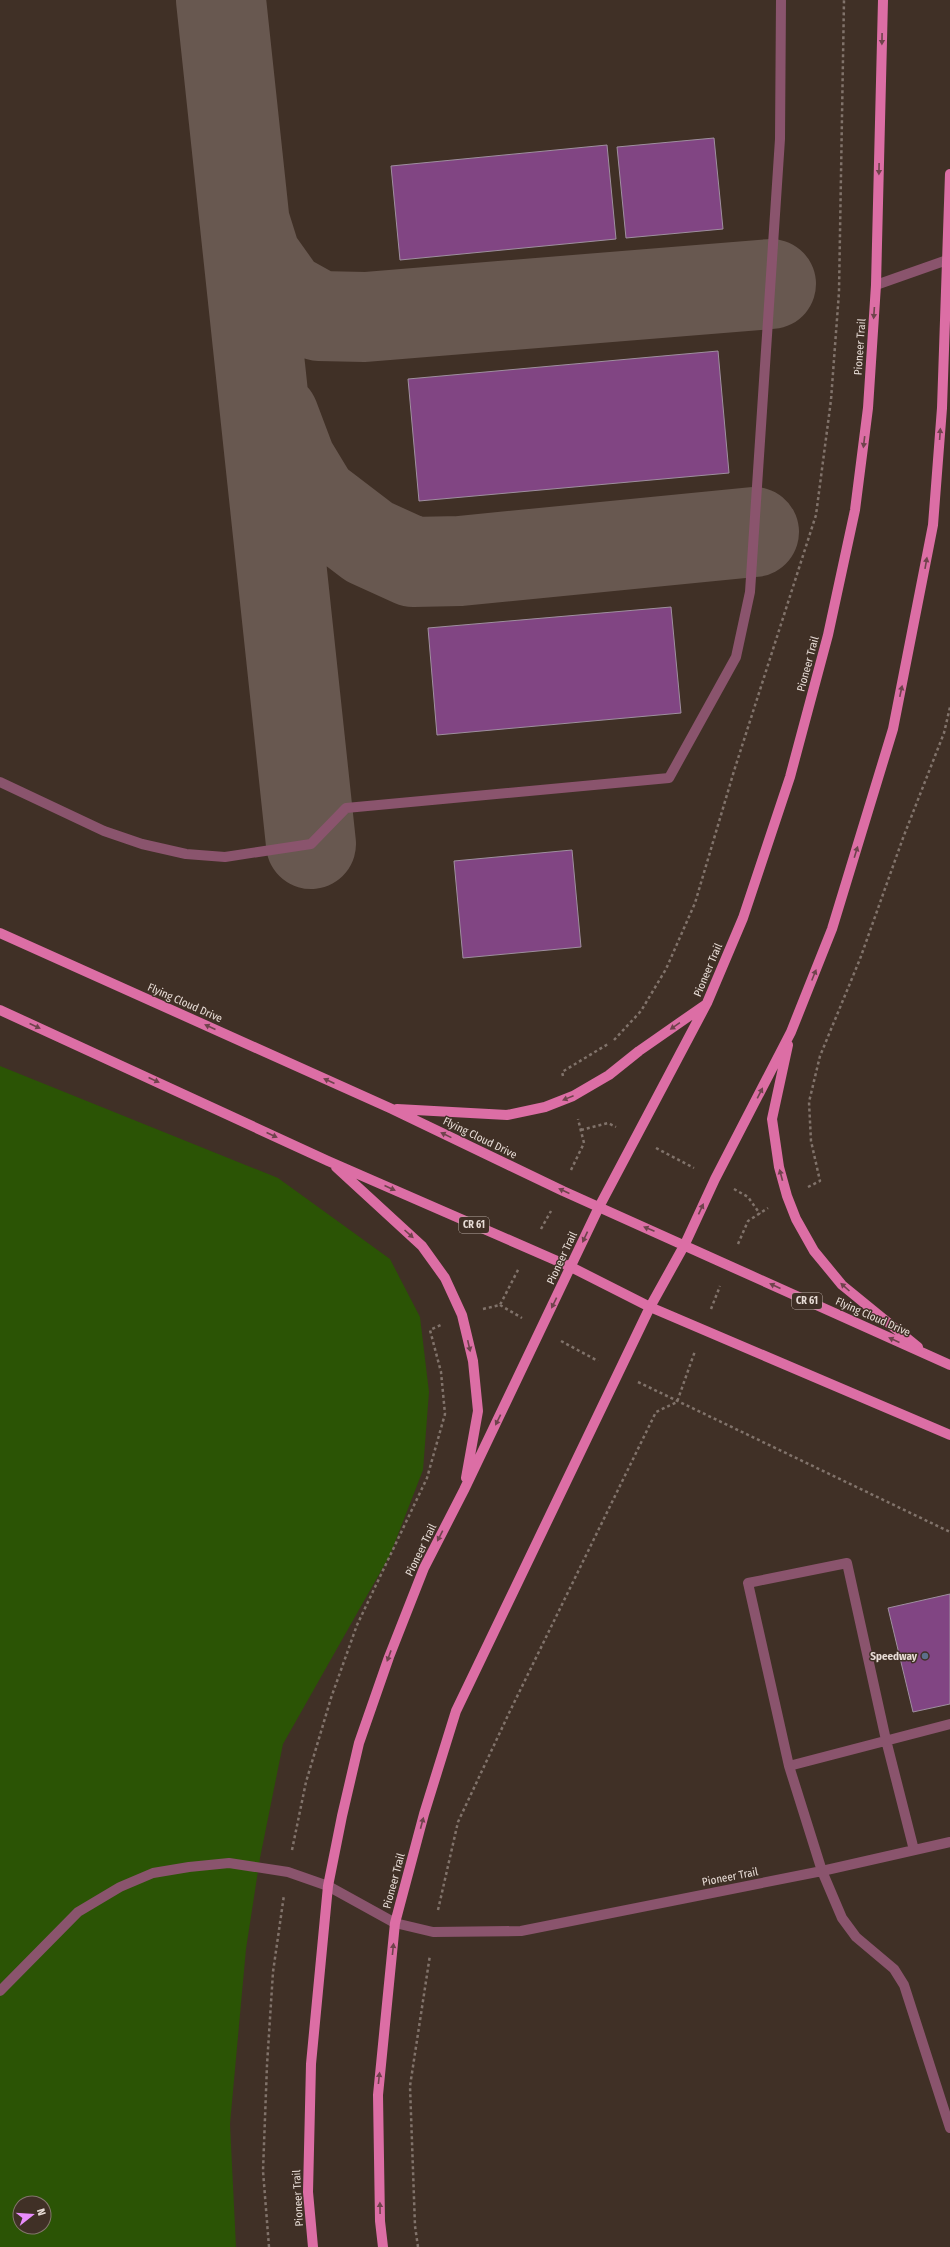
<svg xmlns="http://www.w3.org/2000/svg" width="950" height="2247" viewBox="0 0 950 2247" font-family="'Fira Sans Condensed',sans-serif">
  <rect width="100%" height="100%" fill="#403026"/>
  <!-- green -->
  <path fill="#2b5405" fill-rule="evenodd" d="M0,1066l278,112 112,81 30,58 9,75 -6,78 -33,85 -107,189 -23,114 -14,91 -16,175 6,123h-236zM20,2203h24v24h-24z"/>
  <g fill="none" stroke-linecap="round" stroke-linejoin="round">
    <!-- taxiway -->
    <path stroke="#685850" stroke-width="90" d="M221,0l90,844
      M245,223l11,35 27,38 36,20 46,1 406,-33
      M274,417l17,45 23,38 55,42 44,20 47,-1 294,-29"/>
  </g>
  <!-- building -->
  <path fill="#814583" stroke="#9f8f9f" d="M714,138l9,91 -97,9 -9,-91z
    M607,145l9,94 -216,21 -9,-94z
    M718,351l11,122 -310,28 -11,-122z
    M671,607l10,106 -244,22 -9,-107z
    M572,850l9,97 -118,11 -9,-97z
    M950,1594v110l-37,8 -25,-104z"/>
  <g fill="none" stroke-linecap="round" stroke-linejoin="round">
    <!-- path -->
    <path stroke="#81736b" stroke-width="2.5" stroke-dasharray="3 3" stroke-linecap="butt" d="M614,1040l27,-29 25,-42 29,-66 39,-132 82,-256 15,-115 8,-108 5,-292
      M563,1076l-1,-4 46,-28
      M581,1130l27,-7 8,4
      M656,1148l38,20
      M571,1170l13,-27 -6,-24
      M808,1187l12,-6 -9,-40 -2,-39 11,-46 40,-97 43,-121 41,-105 6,-26
      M734,1189l14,8 12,17
      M541,1229l10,-18
      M738,1244l10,-23 20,-13
      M500,1305l22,13
      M483,1309l17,-4 19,-37
      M711,1309l9,-23
      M561,1341l37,20
      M638,1382l312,150
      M292,1850l14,-68 25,-84 26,-73 70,-147 18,-64 -4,-42 -11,-42 11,-5
      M438,1910l20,-88 52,-111 146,-299 21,-10 18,-51
      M269,2247l-6,-76 4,-106 6,-93 11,-77
      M418,2247l-3,-21 -5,-140 20,-131"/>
    <!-- minor -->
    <path stroke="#8a546d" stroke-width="10" d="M876,285l74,-26
      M0,782l104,49 38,13 44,10 39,3 86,-13 35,-36 323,-30 67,-121 14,-65 30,-453 1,-139
      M789,1766l161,-42
      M914,1850l-28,-110 -39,-177 -99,20 41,183 33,105 20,47 14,19 38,32 10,16 46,143
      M0,1991l78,-79 42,-25 33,-14 36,-6 40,-4 59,9 40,14 67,37 38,9 88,-1 301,-60 128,-29"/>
    <!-- major -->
    <path stroke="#dc6ea5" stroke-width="10" d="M0,933l392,176 171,82 387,174
      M0,1010l328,151 243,106 79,40 300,128
      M788,1045l-16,74 7,48 8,29 9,23 18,32 28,34 76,62
      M397,1109l110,6 38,-8 28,-11 36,-21 30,-24 66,-46
      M336,1167l86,79 23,32 17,37 11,46 5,50 -12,67
      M313,2247l-5,-55 3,-128 17,-178 14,-70 17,-73 30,-86 35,-89 40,-78 135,-283 108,-204 36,-85 47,-141 38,-142 27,-125 13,-102 8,-123 7,-285
      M383,2247l-3,-26 -2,-126 17,-172 29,-109 32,-103 194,-404 35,-63 30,-65 76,-147 41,-103 61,-200 40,-204 9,-117 8,-234"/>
  </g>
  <!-- one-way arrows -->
  <defs><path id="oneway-solid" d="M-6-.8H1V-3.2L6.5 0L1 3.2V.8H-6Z"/></defs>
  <g fill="#6f434c">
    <use href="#oneway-solid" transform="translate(882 39) rotate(91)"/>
    <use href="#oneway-solid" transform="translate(879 169) rotate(91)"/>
    <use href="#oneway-solid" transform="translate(874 313) rotate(94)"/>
    <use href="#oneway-solid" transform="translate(940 434) rotate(-86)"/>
    <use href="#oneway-solid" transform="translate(864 442) rotate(97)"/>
    <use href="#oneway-solid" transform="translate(926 563) rotate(-80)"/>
    <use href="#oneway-solid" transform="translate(901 691) rotate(-78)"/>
    <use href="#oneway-solid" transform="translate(856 852) rotate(-73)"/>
    <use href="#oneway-solid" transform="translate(814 975) rotate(-68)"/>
    <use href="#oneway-solid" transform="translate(35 1026) rotate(25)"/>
    <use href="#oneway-solid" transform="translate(675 1026) rotate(145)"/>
    <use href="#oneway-solid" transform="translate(210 1027) rotate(-156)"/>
    <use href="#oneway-solid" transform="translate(154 1080) rotate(25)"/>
    <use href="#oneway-solid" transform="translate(329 1081) rotate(-156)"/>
    <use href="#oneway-solid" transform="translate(760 1093) rotate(-63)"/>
    <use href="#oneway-solid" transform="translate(568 1098) rotate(158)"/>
    <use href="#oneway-solid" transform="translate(272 1135) rotate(25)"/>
    <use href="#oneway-solid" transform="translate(446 1135) rotate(-154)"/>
    <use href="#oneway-solid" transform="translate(781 1175) rotate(-105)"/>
    <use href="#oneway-solid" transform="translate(390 1188) rotate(24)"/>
    <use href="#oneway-solid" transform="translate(564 1191) rotate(-155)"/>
    <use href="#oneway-solid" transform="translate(701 1209) rotate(-65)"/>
    <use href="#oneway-solid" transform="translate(649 1229) rotate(-157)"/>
    <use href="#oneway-solid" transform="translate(409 1234) rotate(42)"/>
    <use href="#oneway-solid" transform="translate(585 1237) rotate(115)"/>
    <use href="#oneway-solid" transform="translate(775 1286) rotate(-156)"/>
    <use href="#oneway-solid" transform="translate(845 1287) rotate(-138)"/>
    <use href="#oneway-solid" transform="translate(554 1303) rotate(116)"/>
    <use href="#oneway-solid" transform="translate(894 1340) rotate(-156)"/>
    <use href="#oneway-solid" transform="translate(469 1346) rotate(77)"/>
    <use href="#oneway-solid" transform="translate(498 1420) rotate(116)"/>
    <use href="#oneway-solid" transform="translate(440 1536) rotate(117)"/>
    <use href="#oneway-solid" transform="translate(389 1656) rotate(110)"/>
    <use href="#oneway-solid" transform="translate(422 1823) rotate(-75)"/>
    <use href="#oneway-solid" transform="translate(393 1949) rotate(-84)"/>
    <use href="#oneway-solid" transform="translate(379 2078) rotate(-84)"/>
    <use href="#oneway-solid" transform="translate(380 2208) rotate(-91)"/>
  </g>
  <!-- markers -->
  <circle fill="#5c6f8a" stroke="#403026" stroke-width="1.5" cx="925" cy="1656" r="4"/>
  <g text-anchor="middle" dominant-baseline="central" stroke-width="3" stroke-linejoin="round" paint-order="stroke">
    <!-- shield labels -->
    <g fill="#403026" stroke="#b5a8a1" stroke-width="1">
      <rect x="459" y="1217" width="30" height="16" rx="3"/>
      <rect x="792" y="1293" width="30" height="16" rx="3"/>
    </g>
    <g font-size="10" font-weight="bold" fill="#e7dcd6">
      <text x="474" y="1225">CR 61</text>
      <text x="807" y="1301">CR 61</text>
    </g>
    <!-- street labels -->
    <g font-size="11" fill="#e7dcd6" stroke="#403026">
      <text transform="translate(860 347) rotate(-86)">Pioneer Trail</text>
      <text transform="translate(808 664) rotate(-75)">Pioneer Trail</text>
      <text transform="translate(708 970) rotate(-67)">Pioneer Trail</text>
      <text transform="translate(185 1003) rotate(24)">Flying Cloud Drive</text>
      <text transform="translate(480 1138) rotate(26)">Flying Cloud Drive</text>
      <text transform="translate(562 1258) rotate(-65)">Pioneer Trail</text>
      <text transform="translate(873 1317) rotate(24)">Flying Cloud Drive</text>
      <text transform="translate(421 1550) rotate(-64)">Pioneer Trail</text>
      <text transform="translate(730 1877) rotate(-11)">Pioneer Trail</text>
      <text transform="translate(394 1881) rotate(-75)">Pioneer Trail</text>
      <text transform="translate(298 2198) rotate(-93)">Pioneer Trail</text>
    </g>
    <!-- poi labels -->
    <g font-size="11" font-weight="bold" fill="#e7dcd6" stroke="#403026" text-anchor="end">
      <text x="917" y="1656">Speedway</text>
    </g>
  </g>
  <!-- north arrow -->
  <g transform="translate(32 2215) rotate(73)"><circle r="19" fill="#403026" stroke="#83756c"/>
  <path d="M0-3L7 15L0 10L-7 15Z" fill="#e98dfd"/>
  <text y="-6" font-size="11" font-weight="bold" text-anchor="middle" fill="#e7dcd6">N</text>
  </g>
</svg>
